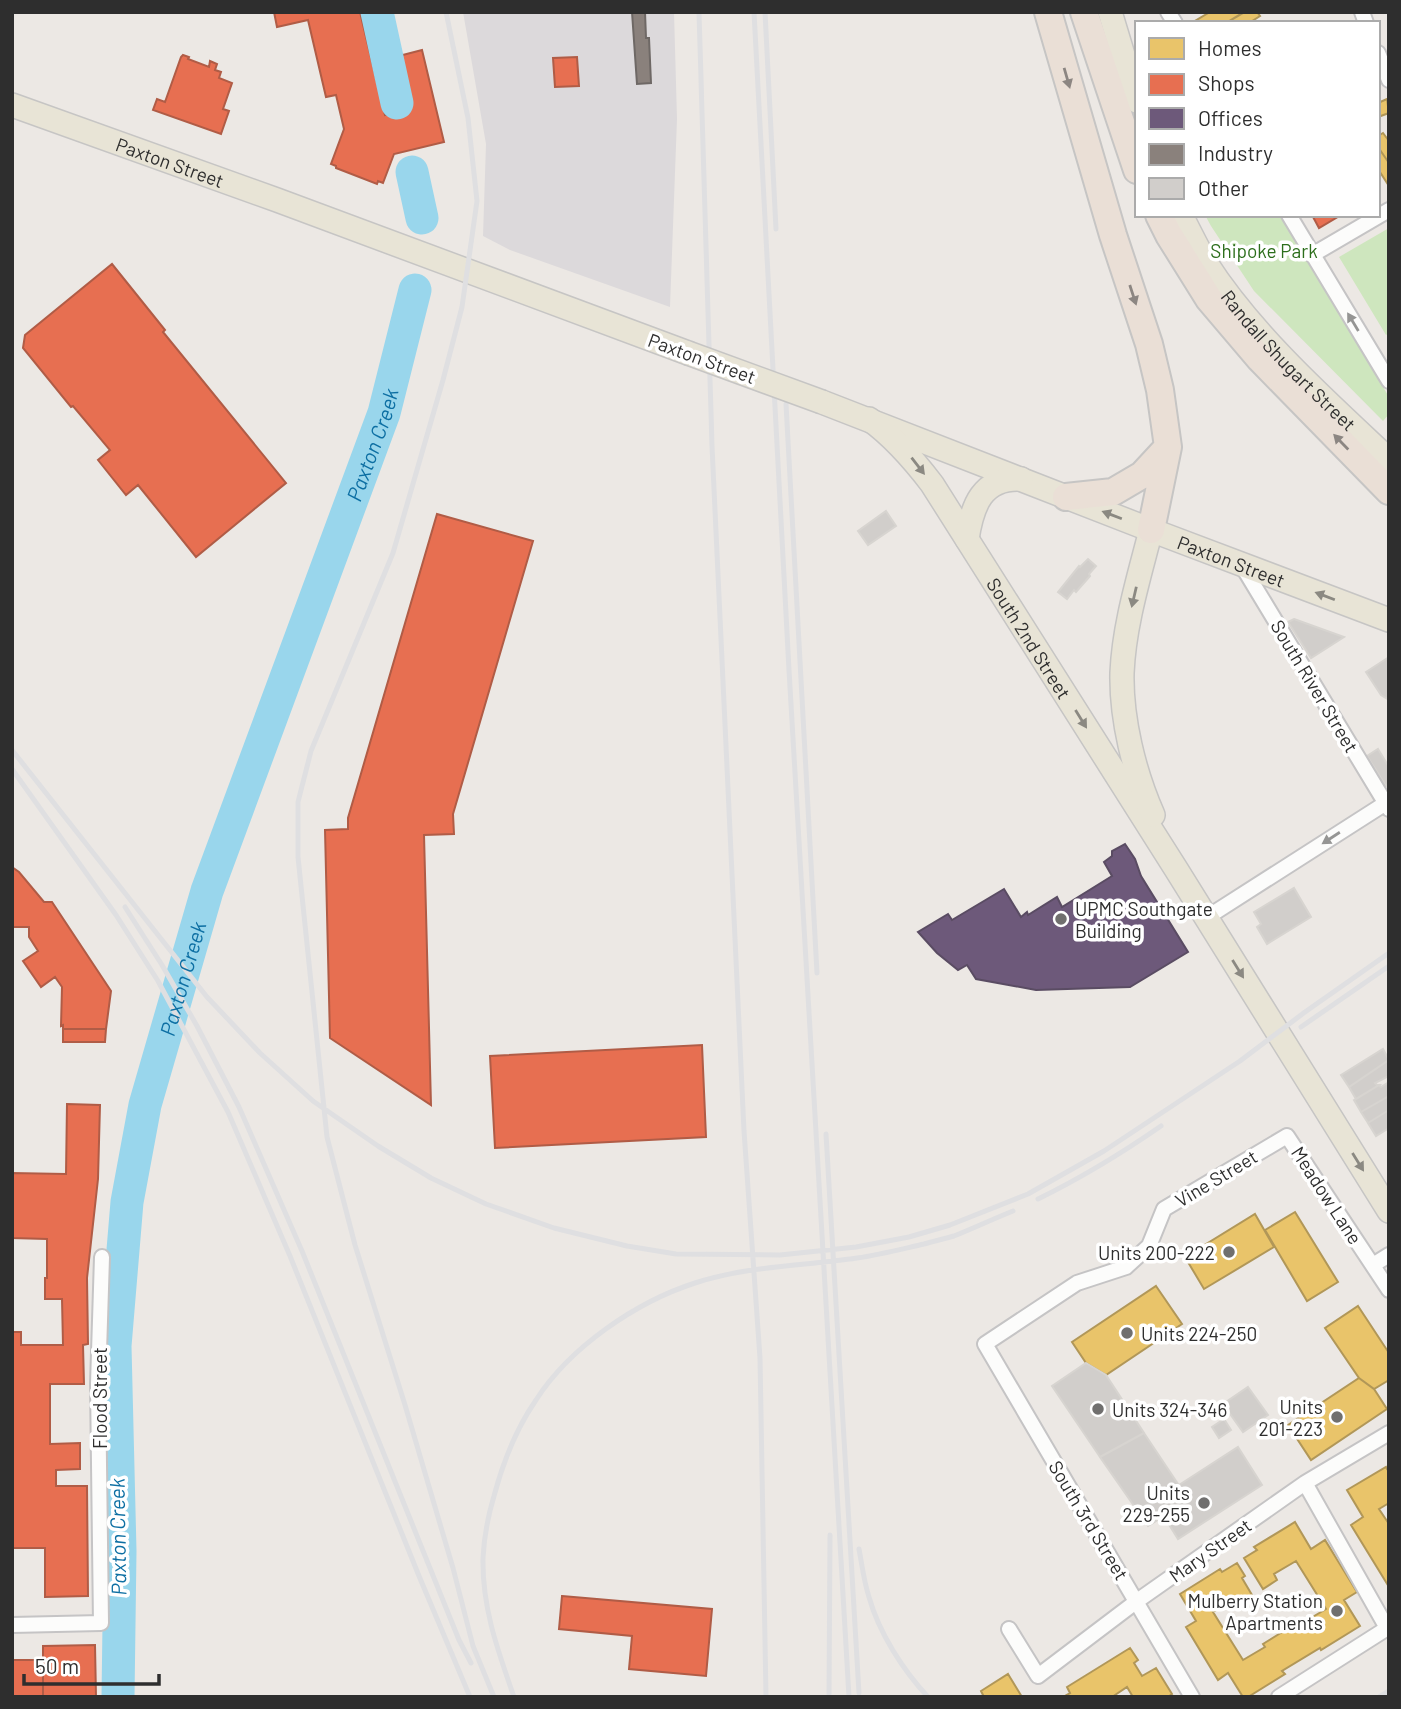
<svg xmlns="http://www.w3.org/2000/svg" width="1401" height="1709" viewBox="0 0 1401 1709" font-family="Barlow,sans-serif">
  <rect width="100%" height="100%" fill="#ece8e4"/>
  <!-- industrial -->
  <path fill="#dcd9db" d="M463,12h211l3,107 -7,188 -160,-57 -27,-14 3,-92z"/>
  <!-- green -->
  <path fill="#cee6be" d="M1205,215h75l109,182v17l-6,7 -129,-130 -43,-65z
    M1389,228v105l-3,2 -47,-78z"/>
  <!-- homes -->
  <path fill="#e9c46a" stroke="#b19758" stroke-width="2" d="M1210,12h32l1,1 -17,10h-30l-1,-2z
    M1244,12h13l3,4 -11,7h-23z
    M1387,99l2,14 -11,4v-14z
    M1383,133l6,8v22l-11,-16v-11z
    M1378,147l11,16v23l-11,-17z
    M1295,1212l43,70 -31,19 -42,-71z
    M1255,1214l19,33 -70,42 -19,-32z
    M1156,1286l26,38 -76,51 -20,-12 -14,-21z
    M1358,1306l31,47v27l-15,9 -15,-11 -34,-50z
    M1359,1378l15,11 13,20 -76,51 -23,-35z
    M1386,1467l1,2 2,-1v35l-10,6 10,15v63l-38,-62 12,-8 -16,-27z
    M1295,1522l16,27 14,-9 32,52 -13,8 16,26 -39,24 -1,-2 -38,23 3,3 -37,23h-5l-15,-24 -10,7 -32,-53 10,-6 -16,-27 40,-25 2,3 15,-9 8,13 -3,2 10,17 -12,8 -3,-5 -24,14 30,48 22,-13 -2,-3 40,-25 1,3 22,-13 -30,-48 -22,13 3,6 -14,9 -19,-31 13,-8 -3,-3z
    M1130,1648l8,12 -4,3 8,13 14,-8 16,26 -4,3h-35l-6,-10 -15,10h-49l7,-4 -3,-6z
    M1008,1674l14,23h-38l-3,-6z"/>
  <!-- shops -->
  <path fill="#e76f51" stroke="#b05c46" stroke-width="2" d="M274,12h86l25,103 15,-3 5,-6 -1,-9 -9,-40 27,-7 22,92 -50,12 -11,29 -5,-2 -1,3 -41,-16v-2l-5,-2 13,-35 -8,-34 -10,2 -18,-77 -31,7z
    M183,55l6,2 -1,2 21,8 1,-6 7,3 -2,6 6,2 -2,6 13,5 -9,26 6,2 -8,23 -68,-24 4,-11 8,3 16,-45z
    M577,57l2,29 -24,1 -2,-29z
    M1312,215h29l-22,13z
    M112,264l53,66 -2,2 123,151 -90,74 -58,-72 -12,10 -28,-35 12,-10 -37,-44 -2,1 -48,-59 2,-13z
    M437,514l96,27 -80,273 1,20 -30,1 7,270 -101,-67 -5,-208 23,-1v-11z
    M12,867l7,5 25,30h8l59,89 -5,38h-43v-4l-2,1 1,-39 -7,-10 -14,10 -18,-26 15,-10 -9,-14v-10h-17z
    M63,1029h43l-1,13h-42z
    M702,1045l4,92 -211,11 -5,-92z
    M67,1104l33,1 -2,74 -11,99 1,66 -5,1 1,39h-34v60l30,-1v26l-24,1v16h31l1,110 -43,1v-49h-33v-216h9v13h42l-1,-46h-17v-21h2v-39l-35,-1v-65l54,1z
    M562,1596l150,13 -6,67 -77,-7 3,-33 -73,-7z
    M95,1645l1,52h-84h31v-51z
    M12,1660h31v37l-31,-1z"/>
  <!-- offices -->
  <path fill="#6d597a" stroke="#5a4c63" stroke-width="2" d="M1125,844l10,15 6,17 47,76 -58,35 -94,3 -60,-11 -9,-14 -9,5 -21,-17 -19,-21 30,-18 4,6 52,-31 17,28 6,-5 1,3 29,-18 5,10 50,-31 -8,-14 8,-6v-5z"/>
  <!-- industry -->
  <path fill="#8a817c" stroke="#6e6865" stroke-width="2" d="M632,12h13l1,26h3l2,45 -14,1z"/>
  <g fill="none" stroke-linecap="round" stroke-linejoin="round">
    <!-- river -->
    <g stroke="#99d6ec" stroke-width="33">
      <path d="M377,12l20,91"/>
      <path d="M412,172l10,46"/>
      <path id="s1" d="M118,1697l2,-146 -5,-205 12,-144 18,-97 62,-214 177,-478 31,-123"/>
    </g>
  </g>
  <!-- building -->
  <path fill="#d1cecb" stroke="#d7d4d0" stroke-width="2" d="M886,511l10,15 -28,19 -10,-14z
    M1088,559l8,7 -7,8 1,2 -14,16 -2,-2 -7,9 -9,-7 21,-26 1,1z
    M1294,619l50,18 -33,21 -23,-36z
    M1389,657v43l-8,-5 -15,-23z
    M1378,749l11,18v17l-3,2 -19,-30z
    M1294,888l17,29 -44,27 -10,-17 4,-3 -7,-12z
    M1383,1049l6,11 -40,27 -8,-12z
    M1389,1060v16l-14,7 2,2h2l-23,14 -7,-12z
    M1389,1082v14l-28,16 -7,-12 25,-15 2,2z
    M1389,1096v14l-21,13 -7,-11z
    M1389,1110v18l-13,8 -8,-13z
    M1086,1363l20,12 38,58 -44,24 -48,-71z
    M1248,1387l20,28 -25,17 -20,-28z
    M1224,1419l7,11 -12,8 -7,-11z
    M1144,1433l38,57 -21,28 -13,8 -48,-69z
    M1238,1447l24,38 -84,54 -15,-24 19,-25 -3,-5z"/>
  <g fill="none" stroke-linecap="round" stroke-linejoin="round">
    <defs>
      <path id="minor" d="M1168,12l7,11
        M1362,12l4,11
        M1378,53l11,27
        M1289,215l100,166
        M1312,255l77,-45
        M1241,564l148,245
        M1206,918l183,-117
        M1373,1265l16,-10
        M1305,1483l82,145
        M12,1625l89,-2 -3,-239 4,-127
        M1009,1629l29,47 99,-75 168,-118 84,-50
        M1192,1697l-207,-353 92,-61 49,-16 23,-21 15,-37 123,-73 102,154
        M1279,1697l110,-70"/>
      <g id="primary">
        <path d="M1110,12l27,89"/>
        <path id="s2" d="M12,105l265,95 411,153"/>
        <path id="s3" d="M1181,215c8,16 16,32 25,48 46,72 120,138 183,197"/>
        <path id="s4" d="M822,402l329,128 238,90"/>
        <path id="s5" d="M869,419c25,18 44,40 63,65l244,385 213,342"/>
        <path d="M1151,530c-12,47 -27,95 -29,143 -1,46 12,99 31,142"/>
        <path d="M967,539c5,-33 15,-62 54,-60"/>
      </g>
      <path id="motorway" d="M1048,12l65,223 36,109 11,46 8,57 -17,83
        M1084,12l53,158
        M1159,215l10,20 40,64 51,60 129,132
        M1066,497l47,-5 29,-17 25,-27"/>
    </defs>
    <!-- minor casing -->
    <use href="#minor" stroke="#c5c4c5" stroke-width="18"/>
    <!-- primary casing -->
    <use href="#primary" stroke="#c6c5c4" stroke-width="26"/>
    <!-- motorway casing -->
    <use href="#motorway" stroke="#c6c5c4" stroke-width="30"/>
    <!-- minor -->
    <use href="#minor" stroke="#fcfcfb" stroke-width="14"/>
    <!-- primary -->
    <use href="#primary" stroke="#e8e4d6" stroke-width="23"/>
    <!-- motorway -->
    <use href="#motorway" stroke="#eadfd6" stroke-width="26"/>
    <!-- rail -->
    <path stroke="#dfdfe1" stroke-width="5" d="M446,12l22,106 9,83 -15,106 -19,73 -50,173 -82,198 -13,51v55l29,280 28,108 50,160 48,163 20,78 21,51
      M699,12l13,434 32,685 16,227 6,339
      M754,12l35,658 60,1027
      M765,12l11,217
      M786,404l31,569
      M12,750l195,247 53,56 53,48 65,45 53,32 55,26 68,24 73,18 49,8 104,1 76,-8 53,-10 41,-12 78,-31 76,-43 136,-90 65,-49 84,-59
      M12,769l104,146 42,66 70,131 62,144 129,320 51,121
      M125,907l37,58 35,61 42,81 63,144 157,389 12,23
      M1301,1027l88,-61
      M826,1134l33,559
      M1038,1199c43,-21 84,-46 123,-73
      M859,1549c3,16 5,33 10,48 10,36 34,73 59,100
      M514,1697c-16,-46 -32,-89 -31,-139 1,-20 5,-42 11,-62 9,-34 22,-67 42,-96 34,-53 100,-98 159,-117 52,-17 108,-17 162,-25 22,-3 45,-9 67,-14 10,-3 20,-5 30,-8 20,-8 39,-17 59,-25
      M829,1697l1,-162
      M1379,1697l10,-6"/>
    <defs>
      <path id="primary-bridge" d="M688,353l134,49"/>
    </defs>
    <!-- primary-bridge casing -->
    <use href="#primary-bridge" stroke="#c6c5c4" stroke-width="26" stroke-linecap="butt"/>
    <!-- primary-bridge -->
    <use href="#primary-bridge" stroke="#e8e4d6" stroke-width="23"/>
  </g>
  <!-- one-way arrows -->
  <defs><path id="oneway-solid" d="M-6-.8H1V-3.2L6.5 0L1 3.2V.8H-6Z" transform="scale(1.75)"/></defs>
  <g fill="#8c8682">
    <use href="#oneway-solid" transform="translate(1067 78) rotate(74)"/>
    <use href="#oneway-solid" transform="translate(1133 295) rotate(72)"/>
    <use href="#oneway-solid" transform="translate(1341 442) rotate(-134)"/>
  </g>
  <g fill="#959594">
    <use href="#oneway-solid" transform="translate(1353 322) rotate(-121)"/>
    <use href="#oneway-solid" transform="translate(1331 838) rotate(147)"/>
  </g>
  <g fill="#8b8982">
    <use href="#oneway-solid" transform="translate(918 466) rotate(52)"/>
    <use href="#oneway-solid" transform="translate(1112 515) rotate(-159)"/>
    <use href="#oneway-solid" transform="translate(1325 596) rotate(-159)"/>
    <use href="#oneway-solid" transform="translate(1134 597) rotate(103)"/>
    <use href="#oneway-solid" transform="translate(1081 719) rotate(58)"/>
    <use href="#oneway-solid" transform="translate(1238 969) rotate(58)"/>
    <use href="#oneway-solid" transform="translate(1358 1162) rotate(58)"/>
  </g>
  <!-- markers -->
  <g fill="#706f6e" stroke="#fff" stroke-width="2.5">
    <circle cx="1061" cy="919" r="7"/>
    <circle cx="1229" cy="1252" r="7"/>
    <circle cx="1127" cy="1333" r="7"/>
    <circle cx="1098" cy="1409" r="7"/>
    <circle cx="1337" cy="1417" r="7"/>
    <circle cx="1204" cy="1503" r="7"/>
    <circle cx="1337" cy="1611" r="7"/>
  </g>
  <g text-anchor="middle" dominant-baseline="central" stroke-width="7" stroke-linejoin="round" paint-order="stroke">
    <!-- street labels -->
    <g font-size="19" fill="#2e2e2e" stroke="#fff">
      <text stroke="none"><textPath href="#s2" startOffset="168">Paxton Street</textPath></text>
      <text transform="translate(702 358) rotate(20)">Paxton Street</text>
      <text stroke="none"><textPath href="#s3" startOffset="182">Randall Shugart Street</textPath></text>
      <text stroke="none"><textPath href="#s4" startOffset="439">Paxton Street</textPath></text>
      <text stroke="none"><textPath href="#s5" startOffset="273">South 2nd Street</textPath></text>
      <text transform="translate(1315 686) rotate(59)">South River Street</text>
      <text transform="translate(1216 1178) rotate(-31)">Vine Street</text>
      <text transform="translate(1327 1195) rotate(57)">Meadow Lane</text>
      <text transform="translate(99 1398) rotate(-90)">Flood Street</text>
      <text transform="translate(1089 1520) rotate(59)">South 3rd Street</text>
      <text transform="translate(1210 1550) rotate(-35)">Mary Street</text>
    </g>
    <!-- park labels -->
    <g font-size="19" fill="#2c6e1b" stroke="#fff">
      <text x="1264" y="250">Shipoke Park</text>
    </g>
    <!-- poi labels -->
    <g font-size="19" fill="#2e2e2e" stroke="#fff" text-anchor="end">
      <text x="1075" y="908" text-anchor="start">UPMC Southgate<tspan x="1075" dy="22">Building</tspan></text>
      <text x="1215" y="1252">Units 200-222</text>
      <text x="1141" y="1333" text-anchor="start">Units 224-250</text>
      <text x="1323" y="1406">Units<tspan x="1323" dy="22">201-223</tspan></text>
      <text x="1112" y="1409" text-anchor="start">Units 324-346</text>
      <text x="1190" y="1492">Units<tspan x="1190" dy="22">229-255</tspan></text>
      <text x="1323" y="1600">Mulberry Station<tspan x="1323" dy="22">Apartments</tspan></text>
    </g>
    <!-- water labels -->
    <g font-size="21" font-style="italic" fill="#0d6fa3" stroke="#fff">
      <text stroke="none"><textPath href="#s1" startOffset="1293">Paxton Creek</textPath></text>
      <text stroke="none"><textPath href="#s1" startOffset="726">Paxton Creek</textPath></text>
      <text transform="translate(117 1537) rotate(-91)">Paxton Creek</text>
    </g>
  </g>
  <!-- border -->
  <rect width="1401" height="1709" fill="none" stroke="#2e2e2e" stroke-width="28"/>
  <!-- legend -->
  <rect x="1135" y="21" width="245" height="196" fill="#ffffff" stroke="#ababab" stroke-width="2"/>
  <rect x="1149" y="38" width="35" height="21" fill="#e9c46a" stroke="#ababab" stroke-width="2"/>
  <text x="1198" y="56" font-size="21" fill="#2e2e2e">Homes</text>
  <rect x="1149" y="74" width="35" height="21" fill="#e76f51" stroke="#ababab" stroke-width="2"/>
  <text x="1198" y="91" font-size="21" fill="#2e2e2e">Shops</text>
  <rect x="1149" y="108" width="35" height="21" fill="#6d597a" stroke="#ababab" stroke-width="2"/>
  <text x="1198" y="126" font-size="21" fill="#2e2e2e">Offices</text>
  <rect x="1149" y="144" width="35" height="21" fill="#8a817c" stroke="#ababab" stroke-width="2"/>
  <text x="1198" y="161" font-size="21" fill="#2e2e2e">Industry</text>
  <rect x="1149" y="178" width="35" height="21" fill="#d1cecb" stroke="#ababab" stroke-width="2"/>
  <text x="1198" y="196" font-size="21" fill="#2e2e2e">Other</text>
  <!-- scale -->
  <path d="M24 1674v10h135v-10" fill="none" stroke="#2e2e2e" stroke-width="3.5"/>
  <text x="35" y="1674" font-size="21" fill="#2e2e2e" stroke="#ffffff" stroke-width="5" paint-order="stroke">50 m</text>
</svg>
